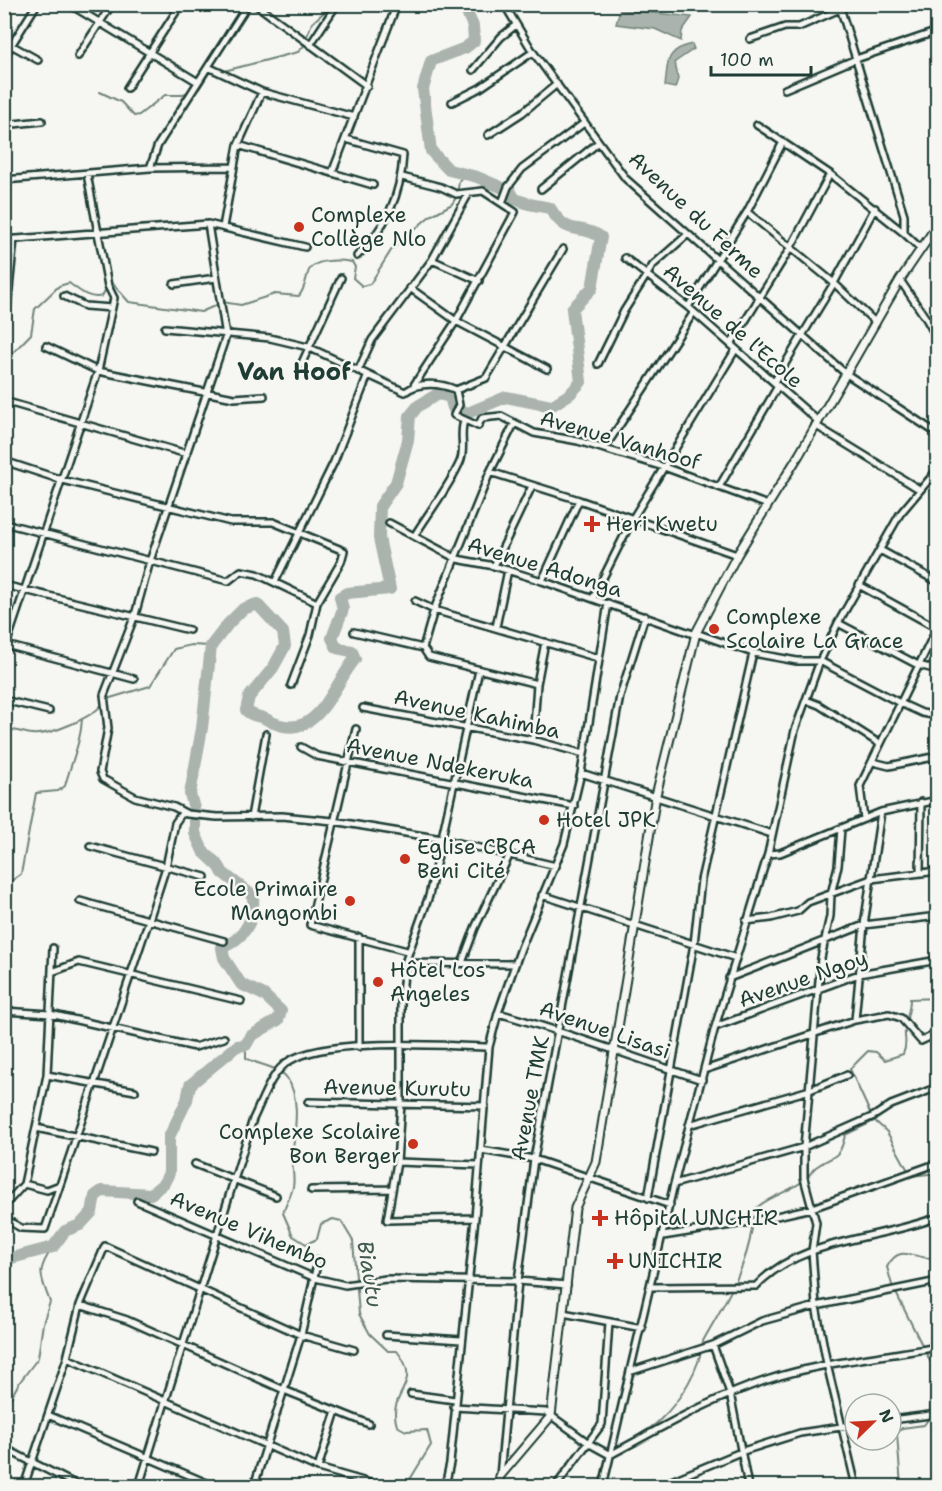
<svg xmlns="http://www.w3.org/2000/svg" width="942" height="1491" viewBox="0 0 942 1491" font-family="'Shantell Sans',sans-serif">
  <rect width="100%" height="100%" fill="#f6f6f2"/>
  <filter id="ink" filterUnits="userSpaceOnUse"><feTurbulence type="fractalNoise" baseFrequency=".0167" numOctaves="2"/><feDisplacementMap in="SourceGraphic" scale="12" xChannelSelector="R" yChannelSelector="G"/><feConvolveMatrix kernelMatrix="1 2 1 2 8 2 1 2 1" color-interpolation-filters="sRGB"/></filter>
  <g filter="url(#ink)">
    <!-- water -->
    <path fill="#aab3ae" stroke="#72847d" stroke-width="1.5" d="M620,9l72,8 -10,14 -1,10 -26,-12 -39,-5z
      M692,44l2,5 -19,13 3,17 -3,9 -10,-2c3,-22 -1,-36 27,-42z"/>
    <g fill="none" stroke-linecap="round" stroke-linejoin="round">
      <!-- stream -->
      <path stroke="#72847d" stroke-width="2" d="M224,71l74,-19 5,-5 9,-24 21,-19
        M194,90l5,-1 10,-16 6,-2
        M100,92l21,10 13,14 5,-1 26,-20h15l9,-3
        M222,302l19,3 34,-11 24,2c6,-8 6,-14 9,-23 4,-15 32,-13 44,-11l3,5 -2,11 9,8 8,-2 22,-35 38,-33 22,-12 5,-8 2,-15 5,-7
        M4,362l27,-28 4,-25 24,-23 10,-3c10,7 20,17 33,13l6,-10 5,-2 16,18 72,10 18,-8
        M107,699l43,-13 24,-37 17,-4 20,1
        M4,729c10,0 19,4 28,5 17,2 62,-17 71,-31
        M4,886l17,-12 15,-81 22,-2 7,-5c6,-23 16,-44 17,-67
        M246,1045v13c12,7 34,9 41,20 15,22 7,56 5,81 0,9 3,19 1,28 -2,9 -7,17 -10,26l10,23 13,8 11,-5 4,-15 12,-5 8,2 12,20 6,73 11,20 18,17h9c28,35 -11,40 0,75l9,5 21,-1 4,15 -25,41
        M871,1115l-21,-46 18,-18 8,1 9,8 18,-6c5,-10 1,-15 2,-25 1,-10 5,-19 5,-30l28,-1
        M874,1120l13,12 24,44 27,-3
        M4,1410l15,-27 19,-25 5,-35 7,-21c-9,-26 -15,-29 3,-55
        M633,1440c8,-8 20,-12 27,-20 20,-19 40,-51 43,-79 20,-36 43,-70 49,-113l-5,-8c13,-24 41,-25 60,-42 3,-3 5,-8 9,-11 17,-12 24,-7 29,-32l29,-14
        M620,1454l7,-5
        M901,1486l-4,-52 5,-6 22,-3 6,-8 2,-52 -40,-80 -5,-18c14,-27 30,-4 51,-10"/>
      <!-- river -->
      <path stroke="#aab3ae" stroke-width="12" d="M4,1260l49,-13 12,-16 15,-6 12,-13 3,-16 7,-5 49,3 13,-11 5,-10v-36l18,-37 3,-15 47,-39 9,-1 5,-9 27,-16 3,-9 -17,-16 -23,-11 -17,-26 -2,-10c22,-10 33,-27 31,-52l-30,-23 -4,-7 -16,-15 -8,-18v-21l-5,-18 12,-66 9,-82 17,-22 15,-15 14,-5 26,28 2,14 -12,22 -24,29 -3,13c6,7 12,5 20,9 50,29 65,-31 89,-60l-3,-8 -15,-3 -5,-10 11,-29 -3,-12 7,-4 43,-4 -11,-51 1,-32 16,-23 12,-43 2,-24 8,-10 20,-12 12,3 3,11 15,5 38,-16 45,9 19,-12 11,-12 -9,-73 20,-21 9,-51c-23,-15 -32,2 -51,-29l-21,-4 -14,-5 -5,-8 -33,-14 -28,-7 -18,-19 -8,-62 8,-28 34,-13 9,-7 -1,-15 -10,-22"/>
      <defs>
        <path id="minor" d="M69,4l129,78
          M255,4l112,82
          M504,4l29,48 93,127 219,194 93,61
          M839,4l65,211v18l16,15
          M750,39l35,-12h14l41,-18
          M4,41l34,19
          M310,45l27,-41
          M78,56l34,-52
          M4,57l33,-53
          M208,67l54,25 92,25
          M473,70l28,-33 15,-12
          M127,88l54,-84
          M785,89l71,-30 82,-28
          M452,102l28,-14 53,-36
          M4,125l38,-4
          M757,125l73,49 74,59
          M488,135l34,-22 35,-29
          M346,139l57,16c-2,41 -17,73 -46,101
          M238,145l135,40
          M150,168l8,-23 90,-141
          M332,173l65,-169
          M402,177l39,10 15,7 27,-3 32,21 -59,109 -42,64
          M4,180l146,-12 82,-1
          M541,189l58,-47
          M502,203l6,-16 14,-18 62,-46
          M747,212l87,71 42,40
          M208,224l18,112 -76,225 -15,54 -31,80 4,33 -8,44 3,7 32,18 39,10 13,7 30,3 65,-1 51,5 109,18 114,27
          M223,227l15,-82 24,-53
          M4,240l204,-16 97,23
          M625,258l63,49 130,114
          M432,260l47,21
          M900,280l27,40 11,20
          M174,284l42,-6
          M410,288l46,33 91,48
          M64,296l21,10 27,2
          M688,307l59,-95 36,-70
          M165,328l105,10 38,9 97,45c14,-11 36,-9 51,-2l3,15 -5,10 24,11 4,-8 19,-2 33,17 44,8 86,26 104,38
          M4,339l10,-100
          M731,344l60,-97 39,-73
          M46,346l52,25 136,27 30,-2
          M598,364l26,-53 29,-46 34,-30
          M301,365l40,-87
          M358,371l14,-31 60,-80 37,-67
          M774,382l60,-99 41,-75
          M456,390l30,-12 77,-129
          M4,401l183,53
          M815,425l104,64
          M604,449l90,-137
          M4,461l58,19 169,42h42l71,29 -3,11 -24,41 -7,32 -19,50
          M490,472l89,28 158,55
          M719,487l59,-101
          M4,523l224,58 13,-10 16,3 60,29
          M389,523l68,36 37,7 48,15 154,54
          M415,535c14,-23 34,-48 45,-73 6,-14 -1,-27 4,-41
          M880,550l58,32
          M494,566l38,-80
          M542,581l37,-81
          M275,582l59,-120 34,-87
          M4,585l185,45
          M859,585l78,43
          M593,598l40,-80 103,-169
          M415,601l19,9 164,48
          M838,623l80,42 20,5
          M496,627l12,-57
          M354,632l69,16 11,-38 56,-138 24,-48
          M696,633l57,20 44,8h23l80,42 22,10 16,3
          M6,645l128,34
          M423,648l6,9 108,27
          M4,651l94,-280 16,-73 -6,-12 -21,-112
          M4,700l45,11
          M806,700l13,5 61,39
          M363,708l170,32 51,14
          M356,729l-46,196 97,26
          M533,740l4,-56 8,-42
          M301,747l16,9 257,50
          M937,756l1,-14
          M873,762l16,4 49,-10
          M581,773l191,61
          M251,817l15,-83
          M864,819l-4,-33 78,-160
          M841,829l-3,37 -7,28 -1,22 -9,42 -17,189v31l12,45 -4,28 4,55 11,58 29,122
          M90,846l115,31
          M768,854l12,-1 101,-41 57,-12
          M920,873l1,-71
          M542,895l194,63
          M80,901l144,40
          M746,921l25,-3 27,-7 10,-9 63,-23 67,-8
          M405,963l110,1
          M462,963l13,-35 35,-74
          M52,972l27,-10 162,39
          M729,978l135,-53 74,-9
          M4,1011l46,3 145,33 29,-9
          M498,1013c69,19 136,45 204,67
          M855,1020l9,-95 17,-113
          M715,1027l144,-53 79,-14
          M359,1047v-110
          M704,1070l151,-50 34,-6 12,4 20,23 17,-8
          M47,1075l88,16
          M308,1102l177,4
          M689,1125l121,-35 37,-15
          M36,1128l115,24
          M481,1150l53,9 136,46
          M397,1162l82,3
          M195,1164l81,32
          M24,1184l23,-109 6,-127
          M674,1184l130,-37 70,-31 17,-11 47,-18
          M311,1190l81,-1
          M648,1198l46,-254 7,-64 52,-227
          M137,1201l178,77 30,7 41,-6 132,2 49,4
          M4,1206l20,-22 23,6 13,-5 89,-265 17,-53 9,-44 7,-10
          M4,1218l17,10 24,1 15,-44
          M475,1218l-88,2 10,-58 4,-58v-100l4,-41 24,-67 50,-226
          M663,1236l87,-14 62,-14 126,-45
          M651,1287l105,-1c45,-48 123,-46 182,-69
          M80,1305l47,15 157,70 85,34
          M563,1313l79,15
          M386,1335l75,5
          M713,1345l17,48 18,93
          M67,1358l251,110 52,15
          M632,1371l81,-26 49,-24 54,-15 122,-25
          M411,1394l44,6
          M454,1407l92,5 44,32 20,11
          M48,1415l166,71
          M891,1420l47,-6
          M4,1448l75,38
          M610,1455c51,-27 102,-57 157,-75 55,-18 114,-23 171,-33
          M318,1468l18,-57
          M500,1476l18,-195 16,-122 86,-463 25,-80
          M24,1486l43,-128 13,-53 25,-59 196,89 53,15
          M139,1486l114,-367c9,-18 18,-47 36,-58 38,-24 153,-15 200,-14
          M254,1486l47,-151 17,-75
          M445,1486l5,-23 25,-245 14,-171 9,-34 23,-65 43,-104 17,-71 27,-170
          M556,1486l46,-62 7,-102
          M603,1486l71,-302 41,-157 53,-173 27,-124 25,-69 18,-38 62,-109 38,-45
          M659,1486l84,-35 57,-18 55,-8"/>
        <path id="tertiary" d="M498,1486l2,-10 51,-60 24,-208 21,-46 60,-367 40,-162 41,-78 62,-100 101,-175 38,-56"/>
      </defs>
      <!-- minor casing -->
      <use href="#minor" stroke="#1f3d34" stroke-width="10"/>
      <!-- tertiary casing -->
      <use href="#tertiary" stroke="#1f3d34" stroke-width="11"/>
      <!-- minor -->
      <use href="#minor" stroke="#f6f6f2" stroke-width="5"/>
      <!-- tertiary -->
      <use href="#tertiary" stroke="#f6f6f2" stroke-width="7"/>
    </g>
  </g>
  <!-- markers -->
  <g fill="#c8321e" stroke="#f6f6f2" stroke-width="2">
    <circle cx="299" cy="227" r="6"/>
    <path d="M589 515h6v6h6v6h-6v6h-6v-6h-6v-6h6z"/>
    <circle cx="714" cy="629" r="6"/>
    <circle cx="544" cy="820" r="6"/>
    <circle cx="405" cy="859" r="6"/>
    <circle cx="350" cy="901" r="6"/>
    <circle cx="378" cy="982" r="6"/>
    <circle cx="413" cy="1144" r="6"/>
    <path d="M597 1209h6v6h6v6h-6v6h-6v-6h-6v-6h6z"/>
    <path d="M612 1252h6v6h6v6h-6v6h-6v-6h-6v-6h6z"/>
  </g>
  <g text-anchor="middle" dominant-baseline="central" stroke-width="5" stroke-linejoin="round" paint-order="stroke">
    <!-- poi labels -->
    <g font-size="21" fill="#1f3d34" stroke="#f6f6f2" text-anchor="start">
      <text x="311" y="215">Complexe<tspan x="311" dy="24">Collège Nlo</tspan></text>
      <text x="606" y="524">Heri Kwetu</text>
      <text x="726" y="617">Complexe<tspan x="726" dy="24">Scolaire La Grace</tspan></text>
      <text x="556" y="820">Hotel JPK</text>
      <text x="417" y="847">Eglise CBCA<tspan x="417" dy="24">Beni Cité</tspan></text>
      <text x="338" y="889" text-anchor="end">Ecole Primaire<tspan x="338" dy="24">Mangombi</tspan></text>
      <text x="390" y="970">Hôtel Los<tspan x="390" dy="24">Angeles</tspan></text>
      <text x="401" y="1132" text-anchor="end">Complexe Scolaire<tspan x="401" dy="24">Bon Berger</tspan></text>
      <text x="614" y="1218">Hôpital UNCHIR</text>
      <text x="628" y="1261">UNICHIR</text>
    </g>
    <!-- street labels -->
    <g font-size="21" fill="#1f3d34" stroke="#f6f6f2">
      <text transform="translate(696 215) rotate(43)">Avenue du Ferme</text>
      <text transform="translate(733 326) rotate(41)">Avenue de l'Ecole</text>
      <text transform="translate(620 440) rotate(16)">Avenue Vanhoof</text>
      <text transform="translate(545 567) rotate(17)">Avenue Adonga</text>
      <text transform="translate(477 714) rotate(12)">Avenue Kahimba</text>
      <text transform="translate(440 763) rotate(11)">Avenue Ndekeruka</text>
      <text transform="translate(803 979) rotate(-19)">Avenue Ngoy</text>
      <text transform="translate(605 1030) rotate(19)">Avenue Lisasi</text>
      <text transform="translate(397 1088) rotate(1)">Avenue Kurutu</text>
      <text transform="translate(530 1098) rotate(-79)">Avenue TMK</text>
      <text transform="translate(249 1230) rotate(23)">Avenue Vihembo</text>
    </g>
    <!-- water labels -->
    <g font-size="22" font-style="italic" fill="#425a52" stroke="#f6f6f2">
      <text transform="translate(370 1274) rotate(81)">Biautu</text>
    </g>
    <!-- quarter labels -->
    <g font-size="24" font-weight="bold" fill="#1f3d34" stroke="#f6f6f2">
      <text x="294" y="372">Van Hoof</text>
    </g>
  </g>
  <!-- margin -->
  <rect width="942" height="1491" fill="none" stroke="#f6f6f2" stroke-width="24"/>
  <rect x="12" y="12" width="918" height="1467" fill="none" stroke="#1f3d34" stroke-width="2" filter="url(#ink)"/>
  <!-- north arrow -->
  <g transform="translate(873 1422) rotate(66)"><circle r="28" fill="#f6f6f2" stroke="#a0aca6" stroke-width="1.5"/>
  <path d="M0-4.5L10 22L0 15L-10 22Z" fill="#c8321e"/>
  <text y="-9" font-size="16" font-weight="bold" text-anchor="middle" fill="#1f3d34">N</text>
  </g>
  <!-- scale -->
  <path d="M711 66v9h100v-9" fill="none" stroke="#1f3d34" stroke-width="3"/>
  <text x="720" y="66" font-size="18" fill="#1f3d34" stroke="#f6f6f2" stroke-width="4.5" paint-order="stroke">100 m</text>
</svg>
